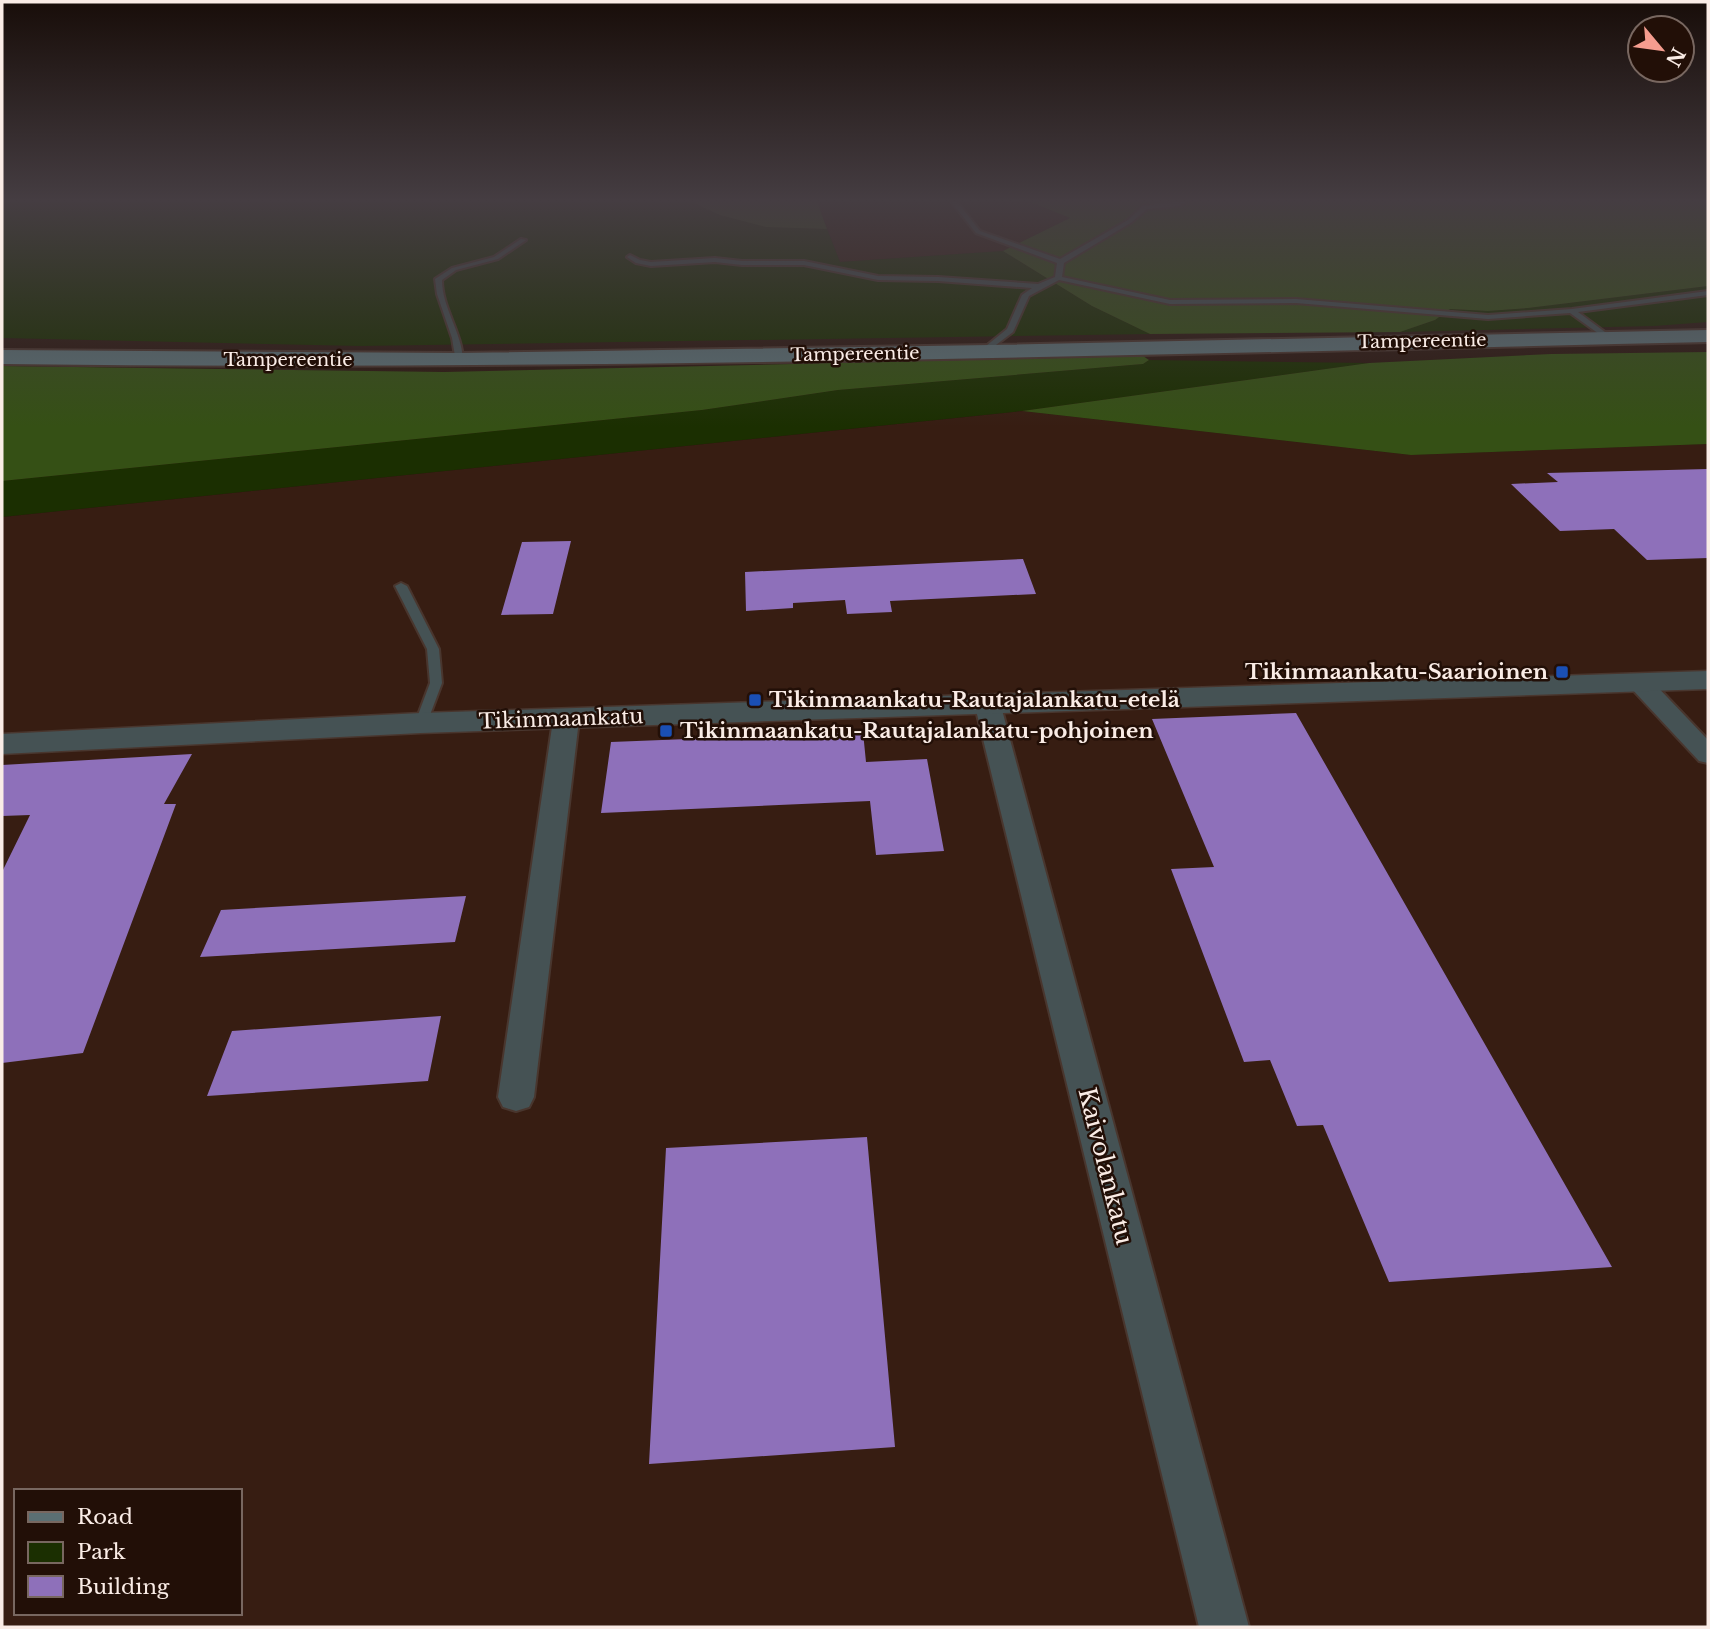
<svg xmlns="http://www.w3.org/2000/svg" width="1710" height="1629" viewBox="0 0 1710 1629" font-family="'Libre Baskerville',serif">
  <rect width="100%" height="100%" fill="#2c1810"/>
  <!-- built -->
  <path fill="#371d12" fill-rule="evenodd" d="M816,199h207l47,19 -67,33 -163,11z
    M1022,411l389,44 297,-11v1183h-1706v-1110zM16,1491h224v122h-224z"/>
  <!-- green -->
  <path fill="#1b2f01" d="M2,199h683l81,28 61,2 13,33 163,-11 89,55 58,28 -790,12 -358,-8z
    M1708,286v36l-54,4 -254,6 35,-12 15,-11 38,2 40,-3z
    M1149,360l220,3 -347,48 -1020,106v-36l700,-71 136,-20 305,-26z"/>
  <!-- forest -->
  <path fill="#355015" d="M685,199h131l11,30 -61,-2 -46,-12z
    M1023,199h113l27,3 62,-3h483v87l-180,22 -40,3 -38,-2 -15,11 -35,12 -250,2 -58,-28 -89,-55 67,-33z
    M1708,352v92l-297,11 -389,-44 347,-48 182,-9z
    M1143,356l6,4 -6,4 -305,26 -136,20 -700,71v-115l442,6z"/>
  <!-- building -->
  <path fill="#8e70ba" d="M1708,469v89l-61,2 -33,-31 -54,2 -49,-47 47,-2 -11,-9z
    M571,541l-18,73 -52,1 21,-73z
    M1023,559l13,35 -146,7 2,11 -45,2 -2,-14 -52,3v5l-47,3 -1,-39z
    M1296,713l316,554 -223,15 -66,-157 -26,1 -27,-66 -26,2 -73,-193 43,-2 -62,-148z
    M863,732l3,30 61,-3 17,92 -68,4 -6,-54 -269,12 10,-71z
    M192,754l-28,50h12l-93,249 -81,10v-191l28,-57 -28,1v-51z
    M466,896l-11,46 -255,15 21,-47z
    M441,1016l-13,65 -221,15 25,-65z
    M867,1137l28,310 -246,17 17,-316z"/>
  <g fill="none" stroke-linecap="round" stroke-linejoin="round">
    <defs>
      <path id="service" d="M949,199h6l25,32 80,28 68,-39 15,-14 50,-7 -15,7 -31,3 -15,13 -68,41 -2,14 108,23 126,-1 192,16 84,-6 136,-18v4l-130,17 31,23 1,2 -4,2 -36,-26 -82,6 -192,-16 -126,1 -111,-24 -30,16 -16,36 -29,22 -4,-2 1,-2 26,-21 15,-34 10,-7 -94,-7 -60,-1 -74,-15h-62l-27,-3 -64,4 -15,-3 -9,-6 3,-2 10,5 11,2 64,-4 27,3h62l74,15 60,1 100,7 17,-7 2,-14 -81,-30z
        M521,239l5,1 -28,19 -42,11 -14,10c0,28 20,52 21,80l-7,2 -4,-24 -15,-44 -2,-15 17,-11 42,-11z
        M401,583l6,3 32,63 3,34 -15,40 -6,4 -6,-4 15,-40 -3,-34 -32,-63z"/>
      <path id="minor" d="M1640,676l9,2 59,62v23l-9,-2 -68,-73 -3,-5 3,-5z
        M988,698l9,3 4,5 248,921h-50l-224,-921 4,-5z
        M566,712l9,3 4,5 -45,377 -5,10 -13,4 -13,-4 -5,-10 55,-377 4,-5z"/>
      <path id="tertiary" d="M1708,671v18l-1287,44 -419,21v-20l419,-21z"/>
      <path id="secondary" d="M1708,330v12c-569,13 -1137,29 -1706,22v-14l457,3 532,-8z"/>
    </defs>
    <!-- service casing -->
    <use href="#service" stroke="#49362e" stroke-width="4"/>
    <!-- minor casing -->
    <use href="#minor" stroke="#49362e" stroke-width="4"/>
    <!-- tertiary casing -->
    <use href="#tertiary" stroke="#49362e" stroke-width="3"/>
    <!-- secondary casing -->
    <use href="#secondary" stroke="#49362e" stroke-width="4"/>
    <!-- service -->
    <use href="#service" fill="#455254" fill-rule="evenodd"/>
    <!-- minor -->
    <use href="#minor" fill="#455254" fill-rule="evenodd"/>
    <!-- tertiary -->
    <use href="#tertiary" fill="#455254" fill-rule="evenodd"/>
    <!-- secondary -->
    <use href="#secondary" fill="#5b6f73" fill-rule="evenodd"/>
  </g>
  <!-- sky -->
  <linearGradient id="sky" x2="0" y2="1"><stop stop-color="#180d09"/><stop offset="0.47" stop-color="#453d42"/><stop offset="1" stop-color="#453d42" stop-opacity="0"/></linearGradient>
  <rect width="1710" height="427" fill="url(#sky)"/>
  <!-- markers -->
  <g fill="#1a4fb4" stroke="#220f07" stroke-width="2.5">
    <rect x="1555" y="665" width="14" height="14" rx="3.5"/>
    <rect x="748" y="693" width="14" height="14" rx="3.5"/>
    <rect x="659" y="724" width="14" height="14" rx="3.5"/>
  </g>
  <g text-anchor="middle" dominant-baseline="central" stroke-width="5" stroke-linejoin="round" paint-order="stroke">
    <!-- far-street labels -->
    <g font-size="18" fill="#faece6" stroke="#220f07">
      <text transform="translate(1422 341) rotate(-1)">Tampereentie</text>
      <text transform="translate(855 354) rotate(-1)">Tampereentie</text>
      <text x="288" y="360">Tampereentie</text>
    </g>
    <!-- poi labels -->
    <g font-size="21" font-weight="bold" fill="#faece6" stroke="#220f07" text-anchor="start">
      <text x="1548" y="672" text-anchor="end">Tikinmaankatu-Saarioinen</text>
      <text x="769" y="700">Tikinmaankatu-Rautajalankatu-etelä</text>
      <text x="680" y="731">Tikinmaankatu-Rautajalankatu-pohjoinen</text>
    </g>
    <!-- street labels -->
    <g font-size="21" fill="#faece6" stroke="#220f07">
      <text transform="translate(561 719) rotate(-2)">Tikinmaankatu</text>
    </g>
    <!-- near-street labels -->
    <g font-size="24" fill="#faece6" stroke="#220f07">
      <text transform="translate(1106 1166) rotate(76)">Kaivolankatu</text>
    </g>
  </g>
  <!-- border -->
  <rect width="1710" height="1629" fill="none" stroke="#faece6" stroke-width="7"/>
  <!-- legend -->
  <rect x="14" y="1489" width="228" height="126" fill="#220f07" stroke="#786760" stroke-width="2"/>
  <rect x="28" y="1512" width="35" height="10" fill="#5b6f73" stroke="#786760" stroke-width="2"/>
  <text x="77" y="1524" font-size="21" fill="#faece6">Road</text>
  <rect x="28" y="1542" width="35" height="21" fill="#1b2f01" stroke="#786760" stroke-width="2"/>
  <text x="77" y="1559" font-size="21" fill="#faece6">Park</text>
  <rect x="28" y="1576" width="35" height="21" fill="#8e70ba" stroke="#786760" stroke-width="2"/>
  <text x="77" y="1594" font-size="21" fill="#faece6">Building</text>
  <!-- north arrow -->
  <g transform="translate(1661 49) rotate(119)"><circle r="33" fill="#220f07" stroke="#786760" stroke-width="2"/>
  <path d="M0-5L12 26L0 18L-12 26Z" fill="#f59d8f"/>
  <text y="-10" font-size="19" font-weight="bold" text-anchor="middle" fill="#faece6">N</text>
  </g>
</svg>
